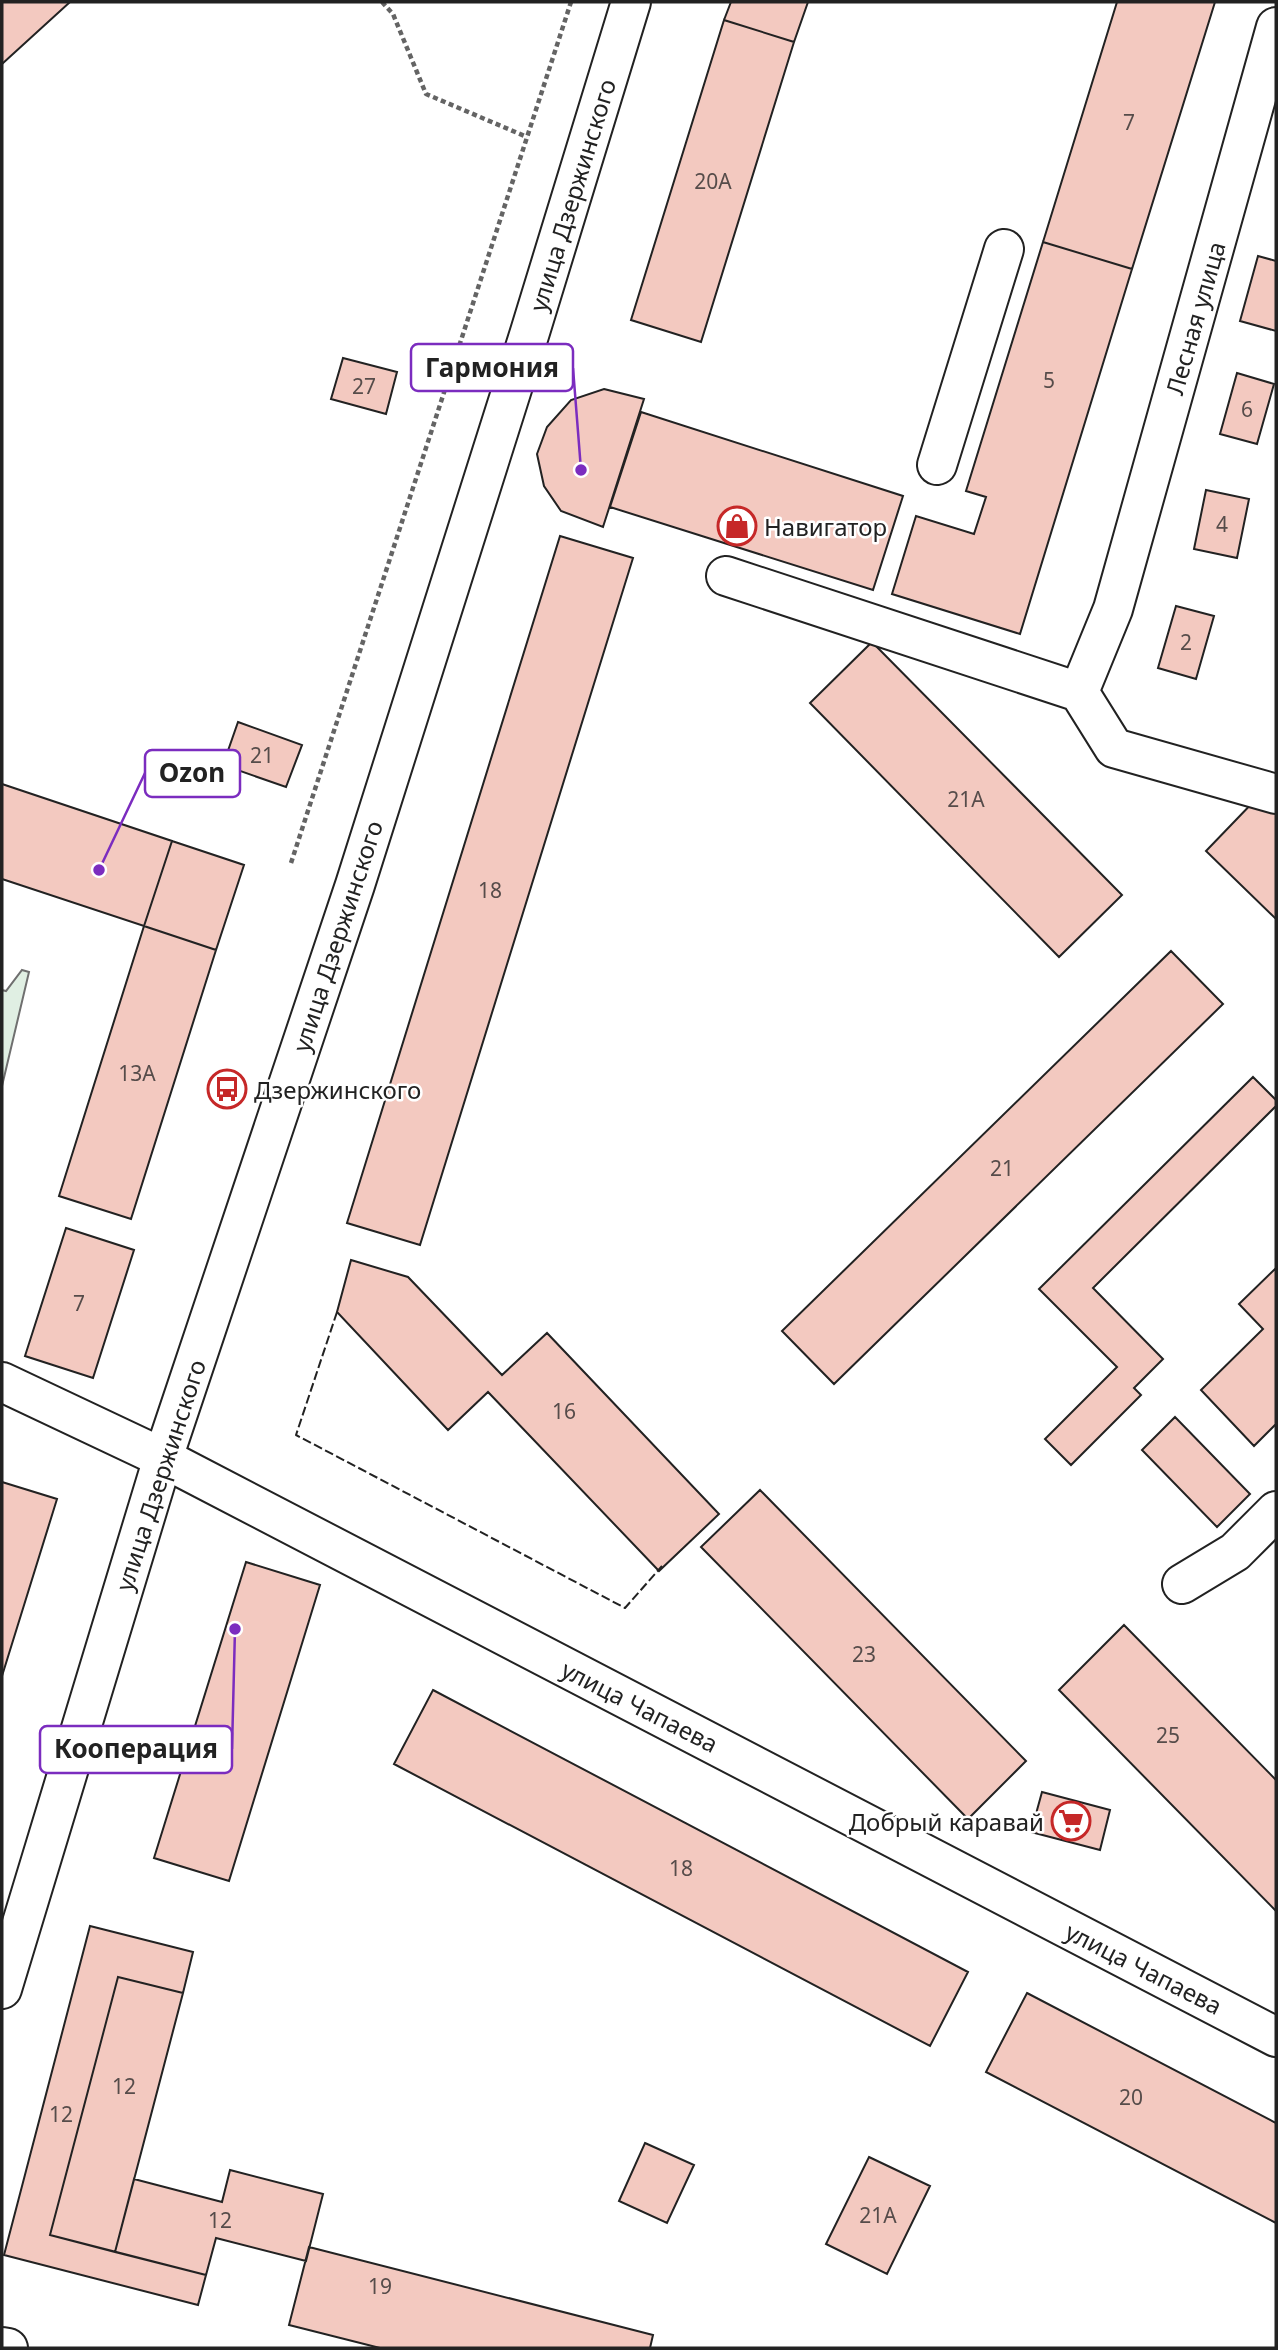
<svg xmlns="http://www.w3.org/2000/svg" width="1278" height="2350" viewBox="0 0 1278 2350" font-family="'Noto Sans',sans-serif">
  <rect width="100%" height="100%" fill="#fff"/>
  <!-- green -->
  <path fill="#e0efe3" stroke="#6f6f6f" stroke-width="2" d="M22,970l7,2 -27,114v-96l4,1z"/>
  <!-- building -->
  <path fill="#f3c9c0" stroke="#222" stroke-width="2" d="M2,2h68l-68,62z
    M731,2h77l-14,40 -70,-22z
    M1117,2h98l-83,267 -89,-27z
    M724,20l70,22 -93,300 -70,-22z
    M1043,242l89,27 -112,365 -128,-40 24,-78 58,18 12,-37 -20,-6z
    M1258,256l18,5v70l-36,-10z
    M343,358l54,14 -11,42 -55,-15z
    M1237,373l37,11 -17,60 -37,-10z
    M604,389l40,10 -41,128 -42,-16 -17,-25 -7,-32 10,-27 24,-27z
    M641,412l262,84 -30,94 -263,-83z
    M1206,490l43,9 -12,59 -43,-9z
    M560,536l73,22 -213,687 -73,-22z
    M1176,606l38,10 -18,63 -38,-11z
    M872,642l250,253 -63,62 -249,-254z
    M238,722l64,23 -16,42 -63,-22z
    M2,784l170,57 -28,85 -142,-47z
    M1259,796l17,18v105l-70,-68z
    M172,841l72,24 -28,85 -72,-24z
    M144,926l72,24 -85,269 -72,-23z
    M1171,951l52,53 -389,380 -52,-53z
    M1253,1077l23,23v6l-183,182 70,71 -29,29 7,7 -70,70 -26,-26 72,-72 -78,-78z
    M66,1228l68,22 -41,128 -68,-22z
    M351,1260l57,17 94,98 45,-42 172,181 -60,57 -171,-179 -40,38 -111,-118z
    M1276,1268v156l-22,22 -53,-56 62,-61 -24,-25z
    M1175,1417l75,77 -33,33 -75,-77z
    M2,1482l55,17 -55,177z
    M760,1490l266,271 -58,58 -267,-272z
    M246,1562l74,23 -91,296 -75,-23z
    M1124,1625l152,155v131l-217,-221z
    M433,1690l535,282 -38,74 -536,-282z
    M1042,1792l68,18 -10,40 -69,-18z
    M90,1926l103,26 -10,41 -65,-16 -68,258 156,40 -8,30 -194,-50z
    M118,1977l65,16 -68,259 -65,-17z
    M1027,1993l249,130v100l-290,-151z
    M645,2143l49,22 -27,58 -48,-22z
    M869,2157l61,29 -43,88 -61,-30z
    M230,2170l93,24 -17,67 -90,-23 -10,37 -91,-23 19,-73 88,23z
    M309,2247l344,88 -3,13h-270l-91,-23z"/>
  <g fill="none" stroke-linecap="round" stroke-linejoin="round">
    <defs>
      <path id="minor" d="M937,465l67,-216
        M726,576l353,116 35,56 162,46
        M1079,692l34,-83 163,-582
        M2,1382l161,76 1113,579
        M1182,1584l53,-32 41,-41"/>
      <path id="major" d="M2,1989l161,-531 192,-573 175,-553 101,-330
        M2,2347l6,1"/>
    </defs>
    <!-- minor casing -->
    <use href="#minor" stroke="#222" stroke-width="42"/>
    <!-- major casing -->
    <use href="#major" stroke="#222" stroke-width="42"/>
    <!-- path -->
    <path stroke="#646464" stroke-width="4.5" stroke-dasharray="5 3.5" stroke-linecap="butt" d="M382,2l11,12 33,80 101,43
      M291,863l280,-861"/>
    <!-- minor -->
    <use href="#minor" stroke="#fff" stroke-width="38"/>
    <!-- major -->
    <use href="#major" stroke="#fff" stroke-width="38"/>
    <!-- fence -->
    <path stroke="#222" stroke-width="2" stroke-dasharray="9 3.5" stroke-linecap="butt" d="M337,1312l-41,123 329,173 37,-42"/>
  </g>
  <!-- icons -->
  <defs>
    <symbol id="shop-ring" viewBox="-11 -11 22 22"><circle r="9.5" fill="#fff" stroke="#c62828" stroke-width="1.5"/><path d="M-5-2.5h2.3a2.7 3.5 0 0 1 5.4 0H5L5.5 6h-11ZM-1.5-2.5h3a1.5 2.3 0 0 0-3 0Z" fill="#c62828"/></symbol>
    <symbol id="bus-ring" viewBox="-11 -11 22 22"><circle r="9.5" fill="#fff" stroke="#c62828" stroke-width="1.5"/><path d="M-5-6H5V4H4V6H2V4H-2V6H-4V4H-5ZM-3.5-4V0h7V-4ZM-3.5 1.2v1.5H-2V1.2ZM2 1.2v1.5H3.5V1.2Z" fill="#c62828"/></symbol>
    <symbol id="supermarket-ring" viewBox="-11 -11 22 22"><circle r="9.5" fill="#fff" stroke="#c62828" stroke-width="1.5"/><path d="M-6-5.5h2.5l.6 2H6L4.5 2H-2.5L-4.4-4H-6ZM-1.5 3.2a1.3 1.3 0 1 0 .1 0ZM3 3.2a1.3 1.3 0 1 0 .1 0Z" fill="#c62828"/></symbol>
  </defs>
  <g fill-rule="evenodd">
    <use href="#shop-ring" x="715" y="504" width="44" height="44"/>
    <use href="#bus-ring" x="205" y="1067" width="44" height="44"/>
    <use href="#supermarket-ring" x="1049" y="1799" width="44" height="44"/>
  </g>
  <g text-anchor="middle" dominant-baseline="central" stroke-width="5" stroke-linejoin="round" paint-order="stroke">
    <!-- number labels -->
    <g font-size="21" fill="#564c4a">
      <text x="1129" y="122">7</text>
      <text x="713" y="181">20А</text>
      <text x="1049" y="380">5</text>
      <text x="364" y="386">27</text>
      <text x="1247" y="409">6</text>
      <text x="1222" y="524">4</text>
      <text x="1186" y="642">2</text>
      <text x="262" y="755">21</text>
      <text x="966" y="799">21А</text>
      <text x="490" y="890">18</text>
      <text x="137" y="1073">13А</text>
      <text x="1002" y="1168">21</text>
      <text x="79" y="1303">7</text>
      <text x="564" y="1411">16</text>
      <text x="864" y="1654">23</text>
      <text x="1168" y="1735">25</text>
      <text x="681" y="1868">18</text>
      <text x="124" y="2086">12</text>
      <text x="1131" y="2097">20</text>
      <text x="61" y="2114">12</text>
      <text x="878" y="2215">21А</text>
      <text x="220" y="2220">12</text>
      <text x="380" y="2286">19</text>
    </g>
    <!-- street labels -->
    <g font-size="24" fill="#222" stroke="#fff">
      <text transform="translate(572 195) rotate(-73)">улица Дзержинского</text>
      <text transform="translate(1195 318) rotate(-74)">Лесная улица</text>
      <text transform="translate(337 936) rotate(-72)">улица Дзержинского</text>
      <text transform="translate(160 1475) rotate(-72)">улица Дзержинского</text>
      <text transform="translate(640 1706) rotate(27)">улица Чапаева</text>
      <text transform="translate(1144 1968) rotate(27)">улица Чапаева</text>
    </g>
    <!-- poi labels -->
    <g font-size="24" fill="#222" stroke="#fff" text-anchor="start">
      <text x="764" y="526">Навигатор</text>
      <text x="254" y="1089">Дзержинского</text>
      <text x="1044" y="1821" text-anchor="end">Добрый каравай</text>
    </g>
  </g>
  <!-- callouts -->
  <path fill="none" stroke="#7b2cbf" stroke-width="2.5" d="M581 470L573 368M99 870L145 773M235 1629L232 1749"/>
  <g fill="#7b2cbf" stroke="#fff" stroke-width="2.5">
    <circle cx="581" cy="470" r="7"/>
    <circle cx="99" cy="870" r="7"/>
    <circle cx="235" cy="1629" r="7"/>
  </g>
  <g fill="#fff" stroke="#7b2cbf" stroke-width="2.5">
    <rect x="411" y="344" width="162" height="47" rx="7"/>
    <rect x="145" y="750" width="95" height="47" rx="7"/>
    <rect x="40" y="1726" width="192" height="47" rx="7"/>
  </g>
  <g font-size="26" text-anchor="middle" font-weight="bold" fill="#222">
    <text x="492" y="377">Гармония</text>
    <text x="192" y="782">Ozon</text>
    <text x="136" y="1758">Кооперация</text>
  </g>
  <!-- border -->
  <rect width="1278" height="2350" fill="none" stroke="#222222" stroke-width="7"/>
</svg>
